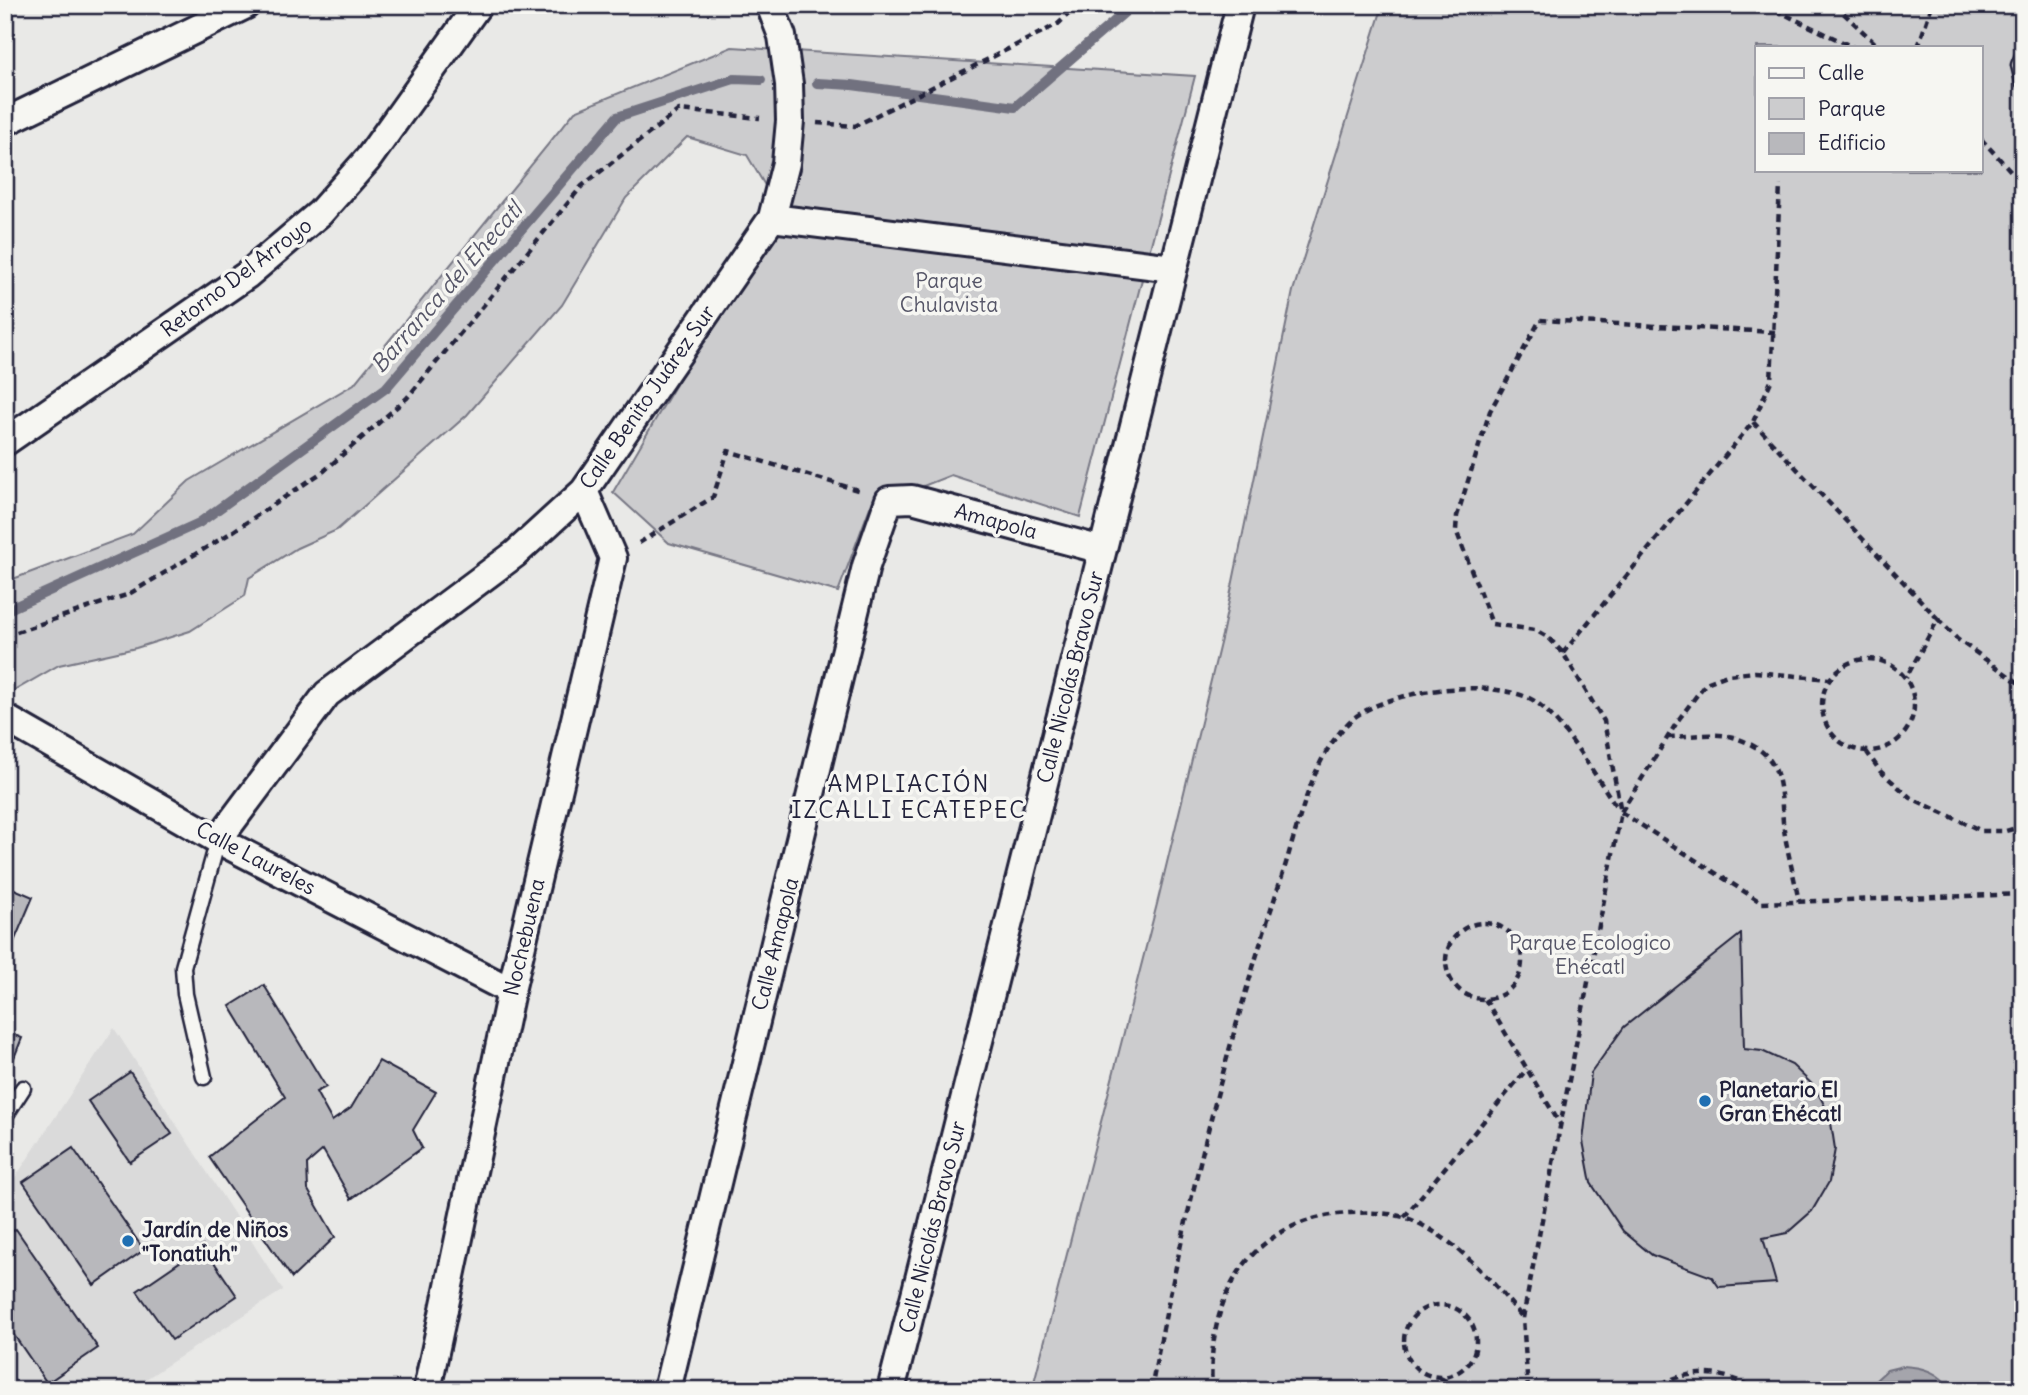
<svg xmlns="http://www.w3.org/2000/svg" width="2028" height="1395" viewBox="0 0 2028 1395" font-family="Delius,sans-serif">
  <rect width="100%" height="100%" fill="#e9e9e7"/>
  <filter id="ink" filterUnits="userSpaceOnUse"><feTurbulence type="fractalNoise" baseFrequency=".0143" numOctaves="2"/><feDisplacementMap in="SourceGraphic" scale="14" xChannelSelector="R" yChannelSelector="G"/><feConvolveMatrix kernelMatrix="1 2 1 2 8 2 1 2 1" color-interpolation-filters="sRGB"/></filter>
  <g filter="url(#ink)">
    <!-- built -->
    <path fill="#dadada" d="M114,1028l169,262 -154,100h-103l-21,-10v-187z"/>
    <!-- green -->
    <path fill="#ccccce" stroke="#777784" stroke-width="2" fill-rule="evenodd" d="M1383,5h640v1385h-991l125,-486 65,-269 71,-344zM1757,47h224v123h-224z
      M732,47l463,29 -115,441 -129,-42 -81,32 -32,85 -169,-49 -56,-51 86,-147 84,-129 -36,-61 -60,-18 -61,61 -64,107 -95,110 -130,115 -40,18 -48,30 -4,18 -55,35 -54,17 -77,17 -54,31v-114l128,-48 56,-53 165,-97 221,-273z"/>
    <!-- water -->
    <path fill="#a5a5ac" stroke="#71717f" stroke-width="2" d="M1903,1366c20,1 37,6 48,24h-86l22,-20z"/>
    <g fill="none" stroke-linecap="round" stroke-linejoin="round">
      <!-- stream -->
      <path stroke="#71717f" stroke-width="10" d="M817,83l35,2 163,22 118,-102
        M5,611l194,-88 187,-135 231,-271 117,-38 27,1"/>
    </g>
    <!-- building -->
    <path fill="#b8b8bc" stroke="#22223b" stroke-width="2" d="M5,885l28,12 -28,66z
      M1741,934l3,115 18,2 30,14 23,22 15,29 5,33 -6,33 -17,29 -25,22 -24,5 13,45 -57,4 -7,-10 -60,-22 -29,-24 -32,-48 -8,-42 8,-68 33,-46z
      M264,985l62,102 -10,5 16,29 19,-13 28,-47 57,31 -23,38 9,18 -71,51 -28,-49 -16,14 1,26 27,47 -43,41 -83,-121 76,-60 -55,-91z
      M5,1031l17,7 -17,42z
      M130,1072l42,62 -42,28 -42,-61z
      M73,1148l71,102 -50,35 -71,-103z
      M16,1229l82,119 -51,35 -42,-61v-86z
      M203,1246l34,50 -65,44 -35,-49z"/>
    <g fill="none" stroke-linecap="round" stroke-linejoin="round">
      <defs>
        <path id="lane" d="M2023,56l-4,9 4,16
          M204,1077l-19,-83 -2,-27 35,-127
          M5,1116l18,-28"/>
        <path id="street" d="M5,122l241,-117
          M772,218l401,50
          M5,442l242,-167 73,-62 48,-54 110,-154
          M5,718l213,122 293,151
          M218,840l109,-146 188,-140 69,-63 188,-273 14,-55 4,-42 -1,-37 -7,-48 -12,-31
          M427,1390l84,-399 102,-433 -29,-67
          M667,1390l199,-824 23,-66 23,-1 190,51
          M891,1390l349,-1385"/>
      </defs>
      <!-- lane casing -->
      <use href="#lane" stroke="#22223b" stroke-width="19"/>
      <!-- street casing -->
      <use href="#street" stroke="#22223b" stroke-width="32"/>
      <!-- path -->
      <path stroke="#22223b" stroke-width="4.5" stroke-dasharray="7 5" stroke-linecap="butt" d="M1765,5l88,42
        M1835,5l44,42
        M1918,47l14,-42
        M817,123l38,3 203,-102 20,-19
        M1981,139l42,45
        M1775,332l-235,-12 -50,91 -33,105 -1,14 36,94 43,6 14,8 14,15 41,68 17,91 141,91 261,-9
        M1753,422l185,197 -32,59
        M639,543l74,-46 15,-46 133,40
        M1938,619l19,20 66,47
        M5,636l124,-42 100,-60 95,-63 83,-73 175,-212 97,-76 81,8
        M1563,653l190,-231 18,-41 9,-196
        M1822 705a46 46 0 1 1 92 0a46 46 0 1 1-92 0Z
        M1668,737c20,0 47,-5 65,0 49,16 47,42 50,85 3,26 11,53 16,80
        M1866,751l14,20 31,27 71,33h24l17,-5
        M1446 961a38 38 0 1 1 76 0a38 38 0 1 1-76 0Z
        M1485,999l75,125
        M1404,1217l123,-148
        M1404 1341a36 36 0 1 1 72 0a36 36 0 1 1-72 0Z
        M1440,1378l25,12
        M1151,1390c33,-175 76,-349 132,-517 12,-38 27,-102 51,-133 5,-7 14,-18 21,-23 39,-28 130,-38 174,-19 27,11 71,85 89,111
        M1212,1390c-6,-94 38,-171 138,-177 24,-1 47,-1 68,10 44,22 74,58 105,95
        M1528,1390l-5,-72 98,-506 58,-93 27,-36 21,-8 28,-3 74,7
        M1651,1390c32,-22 73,-21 105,0"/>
      <!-- lane -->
      <use href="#lane" stroke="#f6f6f2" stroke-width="14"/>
      <!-- street -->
      <use href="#street" stroke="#f6f6f2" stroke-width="26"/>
    </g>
  </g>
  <!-- markers -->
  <g fill="#1f6fb2" stroke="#f6f6f2" stroke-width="2.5">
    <circle cx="1705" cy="1101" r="7"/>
    <circle cx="128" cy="1241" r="7"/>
  </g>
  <g text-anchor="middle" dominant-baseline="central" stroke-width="7" stroke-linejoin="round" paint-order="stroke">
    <!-- street labels -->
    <g font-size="21" fill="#22223b" stroke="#f6f6f2">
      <text transform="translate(236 277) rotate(-37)">Retorno Del Arroyo</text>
      <text transform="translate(647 397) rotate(-55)">Calle Benito Juárez Sur</text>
      <text transform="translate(996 521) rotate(15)">Amapola</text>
      <text transform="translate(1070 677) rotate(-76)">Calle Nicolás Bravo Sur</text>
      <text transform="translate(256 858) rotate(28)">Calle Laureles</text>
      <text transform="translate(524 937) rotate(-77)">Nochebuena</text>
      <text transform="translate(775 944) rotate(-76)">Calle Amapola</text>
      <text transform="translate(932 1227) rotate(-76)">Calle Nicolás Bravo Sur</text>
    </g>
    <!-- park labels -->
    <g font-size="21" fill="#555567" stroke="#f6f6f2">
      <text x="949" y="280">Parque<tspan x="949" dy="24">Chulavista</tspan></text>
      <text x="1590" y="942">Parque Ecologico<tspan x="1590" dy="24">Ehécatl</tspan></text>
    </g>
    <!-- poi labels -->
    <g font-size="21" font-weight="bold" fill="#22223b" stroke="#f6f6f2" text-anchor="start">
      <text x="1719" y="1089">Planetario El<tspan x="1719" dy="24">Gran Ehécatl</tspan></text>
      <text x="142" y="1229">Jardín de Niños<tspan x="142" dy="24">"Tonatiuh"</tspan></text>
    </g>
    <!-- water labels -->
    <g font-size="23" font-style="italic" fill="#565668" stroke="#f6f6f2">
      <text transform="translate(446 287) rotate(-49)">Barranca del Ehecatl</text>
    </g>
    <!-- neighbourhood labels -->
    <g font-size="23" letter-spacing="2" fill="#22223b" stroke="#f6f6f2">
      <text x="909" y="783">AMPLIACIÓN<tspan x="909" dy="26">IZCALLI ECATEPEC</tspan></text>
    </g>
  </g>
  <!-- margin -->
  <rect width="2028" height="1395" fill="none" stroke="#f6f6f2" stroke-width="28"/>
  <rect x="14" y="14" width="2000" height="1367" fill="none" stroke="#22223b" stroke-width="2.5" filter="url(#ink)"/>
  <!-- legend -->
  <rect x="1755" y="46" width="228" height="126" fill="#f6f6f2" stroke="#a1a1a9" stroke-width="2"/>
  <rect x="1769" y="68" width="35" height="10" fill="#f6f6f2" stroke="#a1a1a9" stroke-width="2"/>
  <text x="1818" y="80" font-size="21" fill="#22223b">Calle</text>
  <rect x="1769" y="98" width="35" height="21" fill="#ccccce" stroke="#a1a1a9" stroke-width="2"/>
  <text x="1818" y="116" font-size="21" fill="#22223b">Parque</text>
  <rect x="1769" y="133" width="35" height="21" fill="#b8b8bc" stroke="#a1a1a9" stroke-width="2"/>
  <text x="1818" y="150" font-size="21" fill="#22223b">Edificio</text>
</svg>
